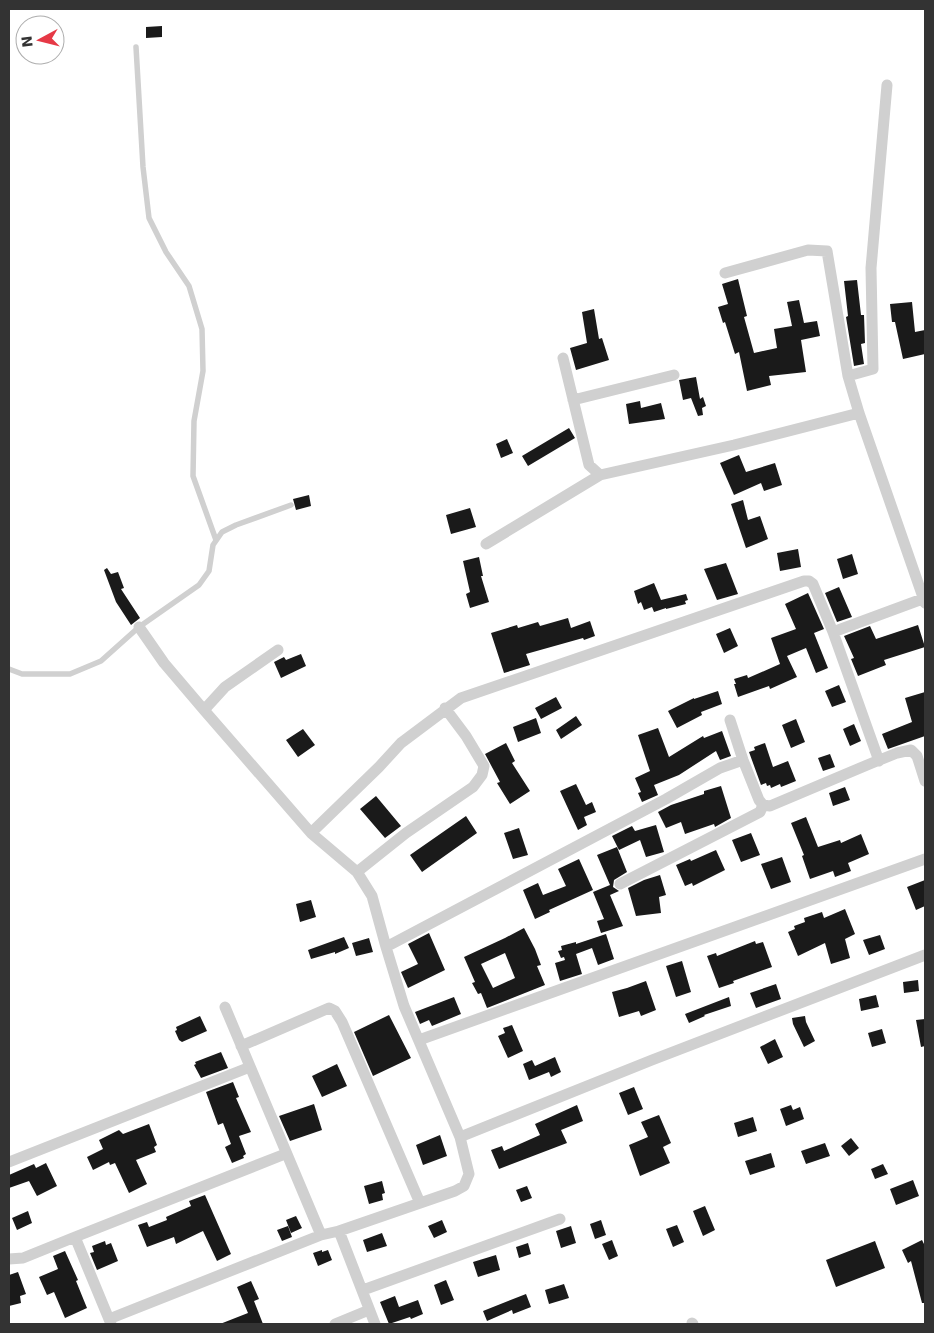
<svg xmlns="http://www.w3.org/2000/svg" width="934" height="1333" viewBox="0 0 934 1333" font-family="'DejaVu Sans',sans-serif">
  <rect width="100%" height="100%" fill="#fff"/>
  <!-- building -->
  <path fill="#1a1a1a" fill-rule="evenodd" d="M162,26v11l-16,1v-11z
    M738,279l9,37 -3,1 10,36 23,-5 -3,-19 18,-3 -5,-24 12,-2 5,23 13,-2 3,15 -19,4 5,32 -37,4 2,9 -24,6 -8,-39 -4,2 -10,-32 -2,1 -5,-16 10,-3 -6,-20z
    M857,280l4,35h3l1,28 -4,1 3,20 -10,2 -8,-49 2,-1 -4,-35z
    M912,302l3,30 10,-2v24l-22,5 -8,-37h-3l-2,-18z
    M594,309l5,30 3,-1 7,22 -33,10 -6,-22 17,-5 -5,-31z
    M696,377l4,22 3,-2 3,9 -4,2 1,7 -5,1 -7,-18 -8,2 -4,-20z
    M640,401l1,7 20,-5 4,16 -36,5 -3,-20z
    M569,428l6,10 -47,28 -6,-10z
    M507,439l6,14 -12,5 -5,-14z
    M739,455l7,17 29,-9 7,22 -18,6 -3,-8 -27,12 -14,-32z
    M309,495l2,11 -15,4 -3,-11z
    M743,500l5,20 12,-4 8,23 -22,9 -15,-44z
    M470,508l6,19 -25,7 -5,-19z
    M798,549l3,18 -21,4 -3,-18z
    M852,554l6,20 -15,5 -6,-20z
    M479,557l4,19h-2l8,26 -19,6 -4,-14 4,-2 -7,-31z
    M726,563l12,31 -21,6 -13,-31z
    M107,568l4,6 7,-2 6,16 -3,1 19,29 -9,7 -15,-23 -12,-32z
    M654,583l7,17 25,-6 2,6 -3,1 1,3 -20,5v-1l-12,4 -2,-5 -8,3 -3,-8 -3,2 -4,-13z
    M839,587l13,30 -15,5 -12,-29z
    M808,593l16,36 -10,4 14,35 -12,5 -10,-25 -19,8 10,21 -27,12 -1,-3 -31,11 -4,-13h2l-2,-5 13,-4 1,3 32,-14 -9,-26 25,-9 -11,-25z
    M568,618l3,10 19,-7 5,15 -11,4 -1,-2 -57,16 4,11 -26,8 -13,-40 26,-8 1,3 20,-6 2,4z
    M918,625l7,22 -41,13 2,5 -28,11 -7,-17 3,-1 -10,-22 26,-10 6,13z
    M730,628l8,18 -14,7 -8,-19z
    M301,654l5,12 -25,12 -7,-16 10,-5 2,3z
    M839,685l7,17 -14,5 -7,-16z
    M718,691l4,13 -21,8 1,3 -25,13 -9,-17 26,-13v1z
    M925,692v44l-37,13 -6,-15 30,-12 -7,-24z
    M556,697l6,11 -21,11 -6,-11z
    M576,716l6,9 -21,14 -5,-9z
    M536,718l5,15 -23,9 -5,-15z
    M796,719l9,23 -14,6 -9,-23z
    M854,724l7,17 -11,5 -7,-17z
    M658,728l11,29 34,-21 1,2 18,-7 9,25 -11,4 -4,-9 -37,24 -25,10 4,10 -16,7 -4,-9 3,-1 -6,-14 15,-7 -12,-36z
    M303,729l12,16 -17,12 -12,-17z
    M506,743l9,18 -3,2 18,28 -20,13 -13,-21 3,-1 -15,-28z
    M765,743l8,24 15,-6 8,20 -15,6 -1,-3 -9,4 -1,-3 -3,1 -1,-3 -5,2 -12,-33 6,-2 -1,-3z
    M830,754l5,13 -12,4 -5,-13z
    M576,784l10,21 6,-3 4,10 -12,5 3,8 -9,5 -18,-39z
    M721,786l10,32 -16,9 -1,-3 -29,10 -4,-12 -15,6 -8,-16 13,-7 33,-11v-3z
    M845,787l5,13 -17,6 -4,-13z
    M376,796l25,30 -16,12 -25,-29z
    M466,816l11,17 -55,39 -12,-17z
    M806,817l12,30 22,-7 1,3 20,-9 8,20 -21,9 3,8 -16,6 -2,-6 -23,8 -8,-23 2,-1 -13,-32z
    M656,825l8,27 -18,5 -6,-17 -21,10 -7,-14 20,-10 3,5z
    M519,828l9,27 -15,4 -9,-26z
    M751,833l9,22 -19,7 -9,-22z
    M617,847l10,25 -13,8 -1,7 6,4 -9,4 13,31 -22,7 -4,-12 7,-2 -11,-27 17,-7 -13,-30z
    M716,850l9,20 -32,16 -1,-3 -7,3 -9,-21 14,-6 1,2z
    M782,857l9,25 -20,7 -10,-25z
    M579,859l14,31 -44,20 1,2 -15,7 -12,-29 15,-7 5,12 23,-9 -8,-17z
    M660,875l6,20 -7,2 2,16 -25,3 -8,-28 16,-8z
    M925,880v26l-9,4 -9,-23z
    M311,900l5,17 -16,5 -4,-18z
    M845,909l10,25 -10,5 5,19 -19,6 -6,-21 -27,13 -10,-24 7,-3 -1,-3 11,-4 -1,-4 18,-6 2,6z
    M524,928l11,21 6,16 -4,1 8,19 -58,23 -6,-15 -3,1 -6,-11 3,-1 -11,-25 41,-19zM505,953l10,25 -22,10 -12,-24z
    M429,933l16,37 -37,18 -7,-16 17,-8 -10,-20z
    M606,934l8,25 -16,6 -6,-17 -16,6 6,20 -22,7 -5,-18 10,-3 -1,-3 -3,1 -3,-7 4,-1 -1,-4 15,-4v2z
    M880,935l5,14 -16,6 -6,-15z
    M344,937l5,11 -14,6v-2l-24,7 -3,-9z
    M369,938l4,14 -17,4 -4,-13z
    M755,941l1,3 7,-2 9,25 -39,14 1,2 -15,5 -12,-32 9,-3 1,3z
    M682,961l9,31 -15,5 -10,-31z
    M918,980l1,11 -15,2 -1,-11z
    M646,981l10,29 -15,6 -2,-5 -20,6 -7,-25 15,-4z
    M776,984l5,15 -25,9 -6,-15z
    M876,995l3,12 -18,4 -2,-12z
    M454,997l7,17 -29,12 -3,-6 -9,4 -5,-12z
    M729,997l2,9 -27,9 1,1 -16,7 -4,-9z
    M389,1015l22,43 -38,18 -19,-44z
    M200,1016l7,15 -25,11 -3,-2 -4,-9 2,-1 -1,-3z
    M805,1016l1,6 9,19 -11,6 -11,-23 -1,-6z
    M925,1019v27l-4,1 -5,-27z
    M512,1025l11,26 -15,7 -10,-22 7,-3 -2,-5z
    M882,1029l4,14 -14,4 -4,-14z
    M775,1039l8,18 -15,7 -8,-17z
    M221,1052l7,16 -27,10 -7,-13 2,-1 -1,-2z
    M555,1057l6,15 -10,5 -2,-5 -20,8 -6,-16 9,-4 3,6z
    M337,1064l10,22 -25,11 -10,-21z
    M233,1082l6,15 -3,1 15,34 -12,4 7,18 -3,2 1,2 -12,5 -7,-16 6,-3 -8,-21 -5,2 -12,-33z
    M634,1087l9,22 -15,6 -9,-22z
    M314,1104l8,26 -32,11 -11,-25z
    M577,1105l6,16 -22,9 6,13 -68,26 -8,-19 11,-4 2,5 36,-16 -5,-11z
    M791,1105l2,5 7,-3 4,12 -18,7 -6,-17z
    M659,1115l12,28 -8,4 7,16 -30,13 -11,-31 19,-8 -7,-15z
    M753,1117l4,14 -19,6 -4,-14z
    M149,1124l8,21 -3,2 2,5 -20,8 11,24 -18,9 -14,-30 -5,2 -1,-3 -16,8 -6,-13 16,-8 -4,-9 20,-10 4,4z
    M440,1135l7,21 -24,9 -7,-20z
    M851,1138l8,10 -10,8 -8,-10z
    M825,1143l5,13 -24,8 -5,-13z
    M771,1153l4,14 -25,8 -5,-14z
    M46,1163l11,23 -20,10 -8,-15 -20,7v-13l25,-11 2,4z
    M883,1164l5,10 -13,5 -4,-10z
    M913,1180l6,16 -23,9 -6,-16z
    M382,1181l3,12 -3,1 1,6 -14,4 -5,-18z
    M527,1186l5,12 -11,4 -5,-12z
    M205,1195l26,59 -14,7 -14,-30 -27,13 -2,-7 -27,10 -9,-22 9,-3 2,5 18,-7 -1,-3 25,-11 -2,-5z
    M705,1206l10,24 -12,6 -10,-25z
    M28,1211l4,12 -15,7 -5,-12z
    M296,1216l6,12 -11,5 -5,-13z
    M442,1220l5,12 -13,6 -6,-12z
    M601,1220l5,15 -11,4 -5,-15z
    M677,1225l7,17 -11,5 -7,-18z
    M288,1226l4,11 -10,4 -5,-11z
    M571,1226l5,17 -15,5 -5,-17z
    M382,1233l5,13 -20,6 -4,-12z
    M612,1240l6,16 -9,4 -7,-16z
    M922,1240l3,6v57h-3l-11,-42 -3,2 -6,-13z
    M105,1241l1,4 5,-2 7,18 -21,9 -7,-17 4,-1 -2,-6z
    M875,1241l10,27 -49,19 -10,-27z
    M528,1243l3,11 -12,4 -3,-11z
    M322,1250v2l6,-2 4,10 -14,6 -5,-13z
    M65,1251l13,29 -2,1 11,27 -22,10 -11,-26 -7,3 -8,-18 19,-8 -5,-13z
    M496,1255l4,15 -22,7 -5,-15z
    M18,1272l8,22 -6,2 1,7 -12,3v-31z
    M446,1280l8,20 -13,5 -7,-20z
    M251,1281l8,18 -5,2 9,23h-43l28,-11 -11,-26z
    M564,1284l5,14 -20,6 -4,-14z
    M526,1294l5,13 -18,7 -1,-4 -25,11 -4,-10z
    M395,1296l4,11 19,-7 5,14 -12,5 -1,-2 -21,7 -9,-22z"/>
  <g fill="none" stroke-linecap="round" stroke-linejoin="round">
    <!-- service -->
    <path stroke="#d0d0d0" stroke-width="5.5" d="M136,47l7,120 6,51 17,34 23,34 13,43 1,42 -9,50 -1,55 23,64
      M9,669l13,5h48l31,-13 38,-34 60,-42 10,-14 4,-26 9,-13 14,-7 55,-20"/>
    <!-- minor -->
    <path stroke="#d0d0d0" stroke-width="11" d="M725,273l83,-23 19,1 21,125 11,37 66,190
      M563,358l26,107 11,10
      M848,376l25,-7 -2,-101 16,-183
      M573,400l101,-25
      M486,544l114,-69 134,-30 125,-32
      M139,627l25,36 40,47 107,123 46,39 15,24 14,51 18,59 56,131 9,37 -5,12 -9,5 -116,40 36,93
      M833,632l92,-34
      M204,710l21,-23 53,-37
      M730,720l13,40 16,40 4,5 7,1 102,-43 25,-10 14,-3 6,6 8,25
      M311,833l68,-66 22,-24 60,-45 343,-117h5l4,3 20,48 46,129
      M357,872l49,-39 67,-46 9,-12 2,-9 -18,-30 -21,-28
      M620,884l140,-72 3,-7
      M386,947l280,-148 54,-31 23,-8
      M225,1007l96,228 18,-4
      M419,1040l506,-181
      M241,1046l88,-38 6,3 7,11 78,181
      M460,1137l192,-77 273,-105
      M9,1162l241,-95
      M9,1259l14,-1 52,-21
      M363,1290l197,-71
      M109,1319l212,-84
      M692,1323l1,1
      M111,1324l-36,-87 210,-83
      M335,1324l34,-14"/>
  </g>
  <!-- border -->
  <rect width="934" height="1333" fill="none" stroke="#333333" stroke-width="20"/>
  <!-- north arrow -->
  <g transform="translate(40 40) rotate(263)"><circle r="24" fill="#ffffff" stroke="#adadad"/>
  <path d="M0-4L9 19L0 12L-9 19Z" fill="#e63946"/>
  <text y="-8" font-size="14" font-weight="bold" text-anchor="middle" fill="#333333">N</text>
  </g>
</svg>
